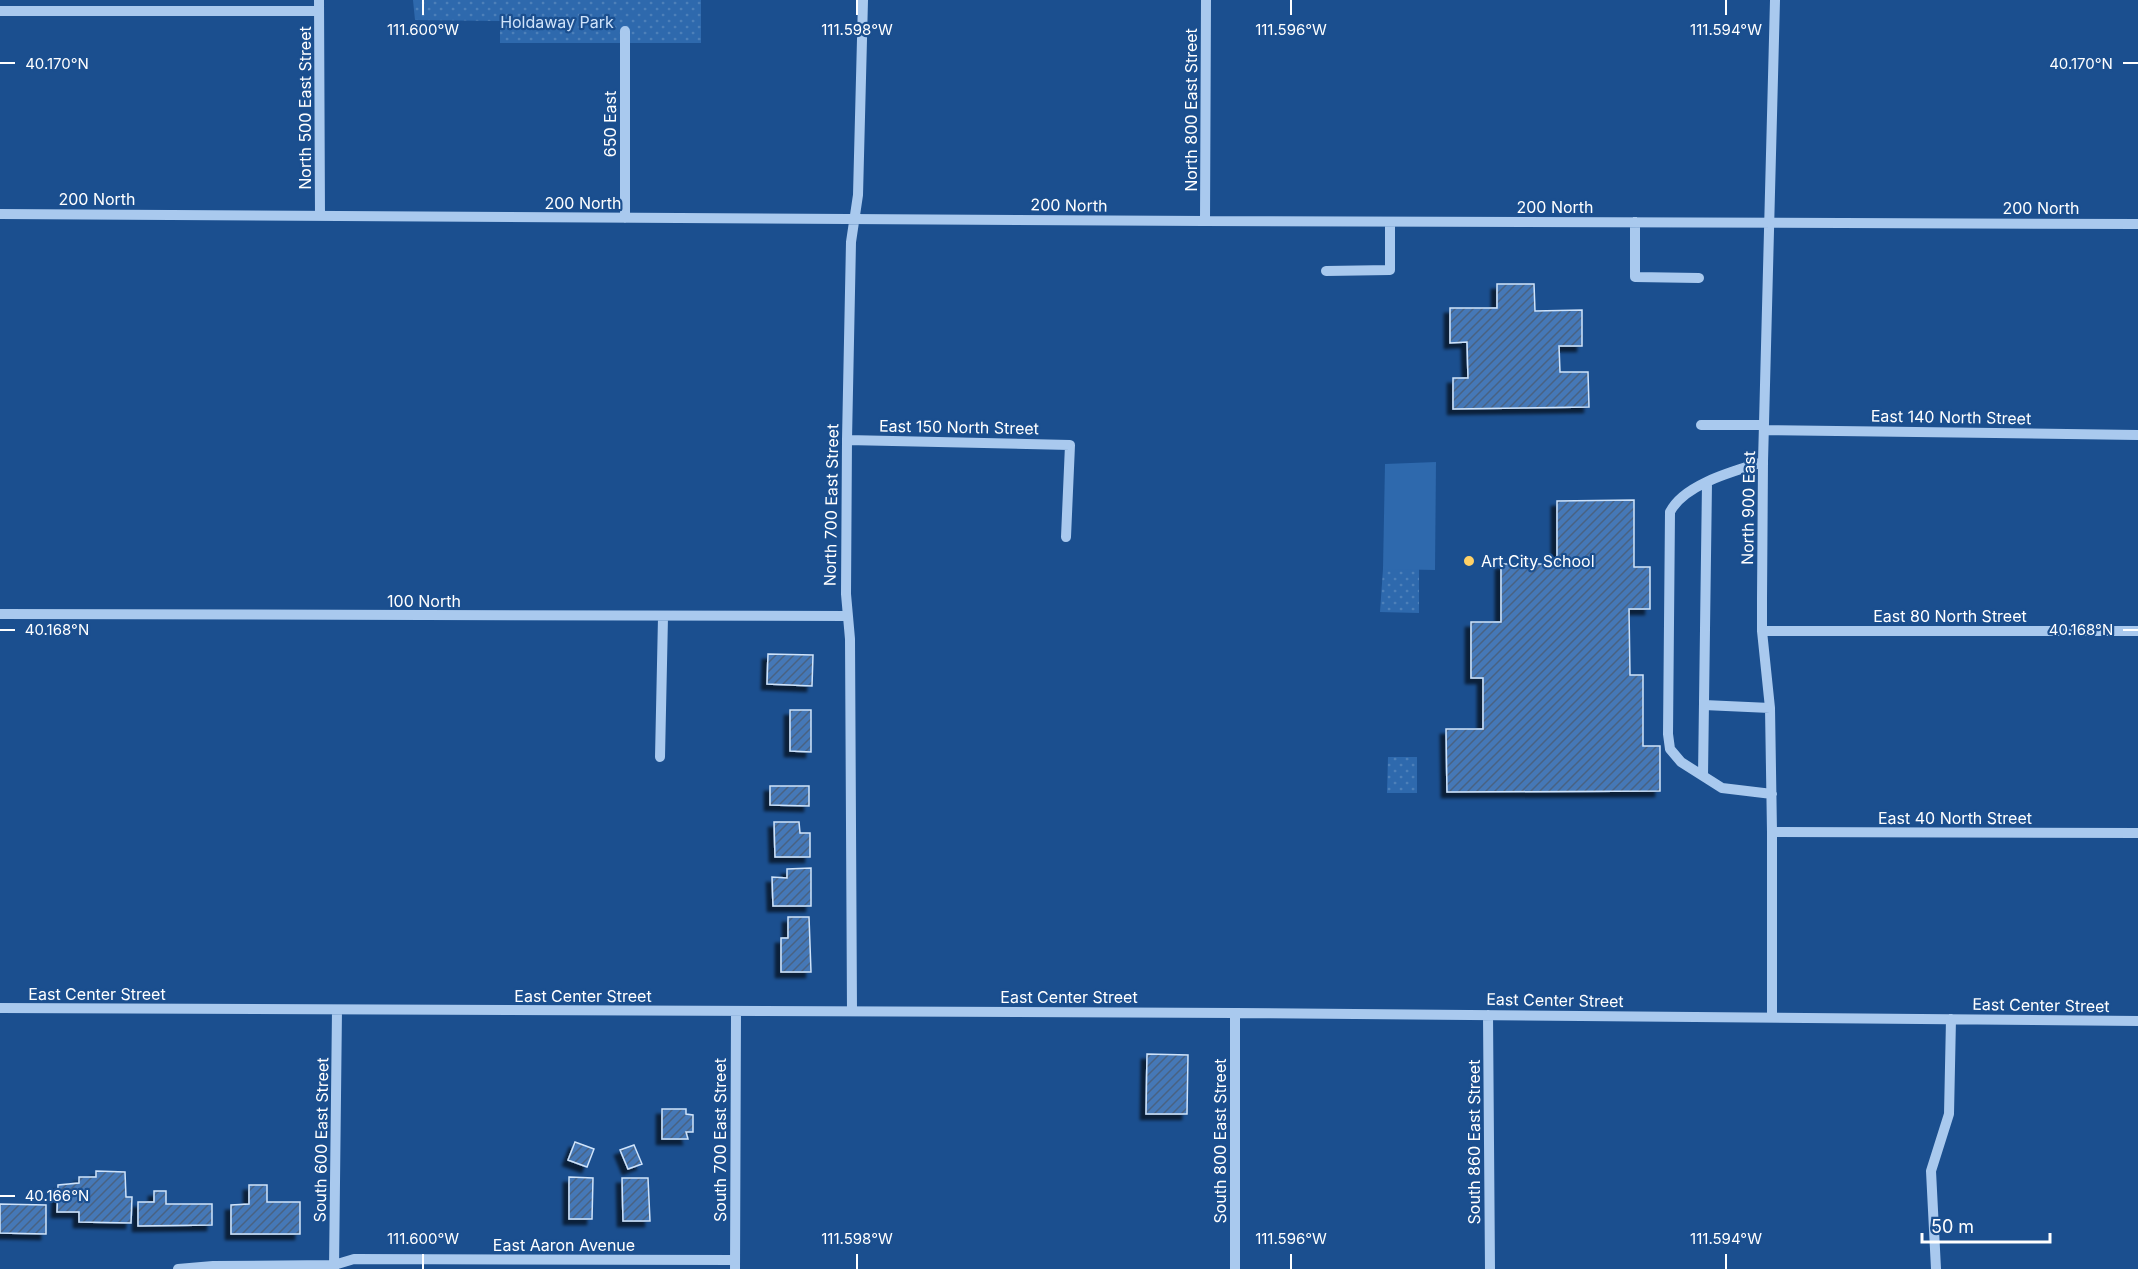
<svg xmlns="http://www.w3.org/2000/svg" width="2138" height="1269" viewBox="0 0 2138 1269" font-family="Inter,sans-serif">
  <defs>
    <pattern id="park-dots" width="8" height="8" patternUnits="userSpaceOnUse" patternTransform="scale(1.5)"><rect width="8" height="8" fill="#2e69ad"/><path d="M2 2h.1M6 6h.1" fill="none" stroke="#4d80b9" stroke-width="1.8" stroke-linecap="round"/></pattern>
    <pattern id="building-hatch" width="6" height="6" patternUnits="userSpaceOnUse" patternTransform="scale(1.5)"><rect width="6" height="6" fill="#4478b7"/><path d="M-1 1l2-2M0 6l6-6M5 7l2-2" fill="none" stroke="#486282"/></pattern>
    <filter id="shadow"><feDropShadow dx="-5.5" dy="5.5" stdDeviation="1.5" flood-color="#0009"/></filter>
  </defs>
  <rect width="100%" height="100%" fill="#1b4f8f"/>
  <!-- park -->
  <path fill="url(#park-dots)" d="M413,0h288v43h-201v-22l-85,-1z
    M1383,569h36v44l-39,-1z
    M1388,757h29v36h-30z"/>
  <!-- pitch -->
  <path fill="#2e69ad" d="M1436,462l-1,108 -52,-1 2,-105z"/>
  <!-- building -->
  <path fill="url(#building-hatch)" stroke="#cfe3fa" stroke-width="1.5" filter="url(#shadow)" d="M1497,284h37l1,27 47,-1v36h-23l1,26h28l1,35 -136,2v-31h15l-1,-36 -17,1v-35h47z
    M1634,500v67h16v42h-21l1,66h13v71h17v45l-213,1 -1,-63h37v-51h-12v-56h30v-58h56v-63z
    M768,654l45,1 -1,31 -45,-2z
    M790,710h21v42l-21,-1z
    M770,786h39v20l-39,-1z
    M774,822h25l1,11h10v24h-35z
    M811,868v38h-38l-1,-29 15,1v-9z
    M788,917h21l2,55h-30v-34h7z
    M1147,1054l41,1 -1,59h-41z
    M662,1109h24v5l7,1v17h-7l2,7h-26z
    M575,1142l19,7 -7,18 -19,-7z
    M634,1145l8,19 -14,5 -8,-19z
    M96,1171l29,1 1,25h6l-1,26 -52,-1v-10h-22l1,-27 21,-2v-6h17z
    M569,1177l24,1 -1,41h-23z
    M622,1178h26l2,43h-27z
    M249,1185h18v17h33v32h-69v-29l18,-1z
    M154,1191h12v13h46v21l-74,1v-24h16z
    M0,1204l46,1v29l-46,-1z"/>
  <g fill="none" stroke-linecap="round" stroke-linejoin="round">
    <!-- minor -->
    <path stroke="#a9c9ee" stroke-width="10" d="M319,0l1,215
      M0,11h319
      M625,31v187
      M0,214l1205,7 933,3
      M1205,221l1,-221
      M1635,222v55l64,1
      M1326,271l64,-1v-48
      M1701,425h63
      M1764,430l374,5
      M847,440l223,5 -4,92
      M1763,462c-29,9 -79,22 -93,50l-2,222 2,15 11,13 41,26 50,6
      M0,614l847,2
      M1762,631h376
      M1704,705l66,3
      M660,757l3,-140
      M1703,776l4,-293
      M1772,832l366,1
      M0,1008l1235,5 903,8
      M852,1010l-2,-371 -4,-45 1,-154 4,-198 7,-47 5,-195
      M1488,1015l2,254
      M1772,1017v-185l-2,-124 -8,-77v-32l1,-137 12,-462
      M178,1269l35,-3 121,-1 20,-6 380,1
      M334,1269l3,-259
      M735,1269l1,-257
      M1235,1269v-256
      M1936,1269l-5,-98 18,-57 2,-95"/>
  </g>
  <!-- ticks -->
  <path fill="none" stroke="#fff" stroke-width="2" d="M423,0v15M857,0v15M1291,0v15M1726,0v15M0,63h15M2123,63h15M0,630h15M2123,630h15M0,1196h15M423,1254v15M857,1254v15M1291,1254v15M1726,1254v15"/>
  <!-- markers -->
  <circle fill="#ffd166" stroke="#1b4f8f" stroke-width="2" cx="1469" cy="561" r="6"/>
  <g text-anchor="middle" dominant-baseline="central" stroke-width="4.5" stroke-linejoin="round" paint-order="stroke">
    <!-- park labels -->
    <g font-size="16" fill="#cfe3fa" stroke="#1b4f8f">
      <text x="557" y="22">Holdaway Park</text>
    </g>
    <!-- street labels -->
    <g font-size="16" fill="#fff" stroke="#1b4f8f">
      <text transform="translate(305 108) rotate(-90)">North 500 East Street</text>
      <text transform="translate(1191 110) rotate(-90)">North 800 East Street</text>
      <text transform="translate(610 124) rotate(-90)">650 East</text>
      <text x="97" y="199">200 North</text>
      <text x="583" y="203">200 North</text>
      <text transform="translate(1069 205) rotate(1)">200 North</text>
      <text x="1555" y="207">200 North</text>
      <text x="2041" y="208">200 North</text>
      <text transform="translate(1951 417) rotate(1)">East 140 North Street</text>
      <text transform="translate(959 427) rotate(1)">East 150 North Street</text>
      <text transform="translate(831 505) rotate(-89)">North 700 East Street</text>
      <text transform="translate(1748 508) rotate(-89)">North 900 East</text>
      <text x="424" y="601">100 North</text>
      <text x="1950" y="616">East 80 North Street</text>
      <text x="1955" y="818">East 40 North Street</text>
      <text x="97" y="994">East Center Street</text>
      <text x="583" y="996">East Center Street</text>
      <text x="1069" y="997">East Center Street</text>
      <text transform="translate(1555 1000) rotate(1)">East Center Street</text>
      <text transform="translate(2041 1005) rotate(1)">East Center Street</text>
      <text transform="translate(321 1140) rotate(-89)">South 600 East Street</text>
      <text transform="translate(720 1140) rotate(-90)">South 700 East Street</text>
      <text transform="translate(1220 1141) rotate(-90)">South 800 East Street</text>
      <text transform="translate(1474 1142) rotate(-90)">South 860 East Street</text>
      <text x="564" y="1245">East Aaron Avenue</text>
    </g>
    <!-- poi labels -->
    <g font-size="16" fill="#fff" stroke="#1b4f8f" text-anchor="start">
      <text x="1481" y="561">Art City School</text>
    </g>
  </g>
  <g font-size="15" text-anchor="middle" fill="#fff" stroke="#1b4f8f" stroke-width="4.5" stroke-linejoin="round" paint-order="stroke">
    <text x="423" y="35">111.600°W</text>
    <text x="857" y="35">111.598°W</text>
    <text x="1291" y="35">111.596°W</text>
    <text x="1726" y="35">111.594°W</text>
    <text x="57" y="69">40.170°N</text>
    <text x="2081" y="69">40.170°N</text>
    <text x="57" y="635">40.168°N</text>
    <text x="2081" y="635">40.168°N</text>
    <text x="57" y="1201">40.166°N</text>
    <text x="423" y="1244">111.600°W</text>
    <text x="857" y="1244">111.598°W</text>
    <text x="1291" y="1244">111.596°W</text>
    <text x="1726" y="1244">111.594°W</text>
  </g>
  <!-- scale -->
  <path d="M1922 1233v9h128v-9" fill="none" stroke="#ffffff" stroke-width="3"/>
  <text x="1931" y="1233" font-size="18" fill="#ffffff" stroke="#1b4f8f" stroke-width="4.5" paint-order="stroke">50 m</text>
</svg>
